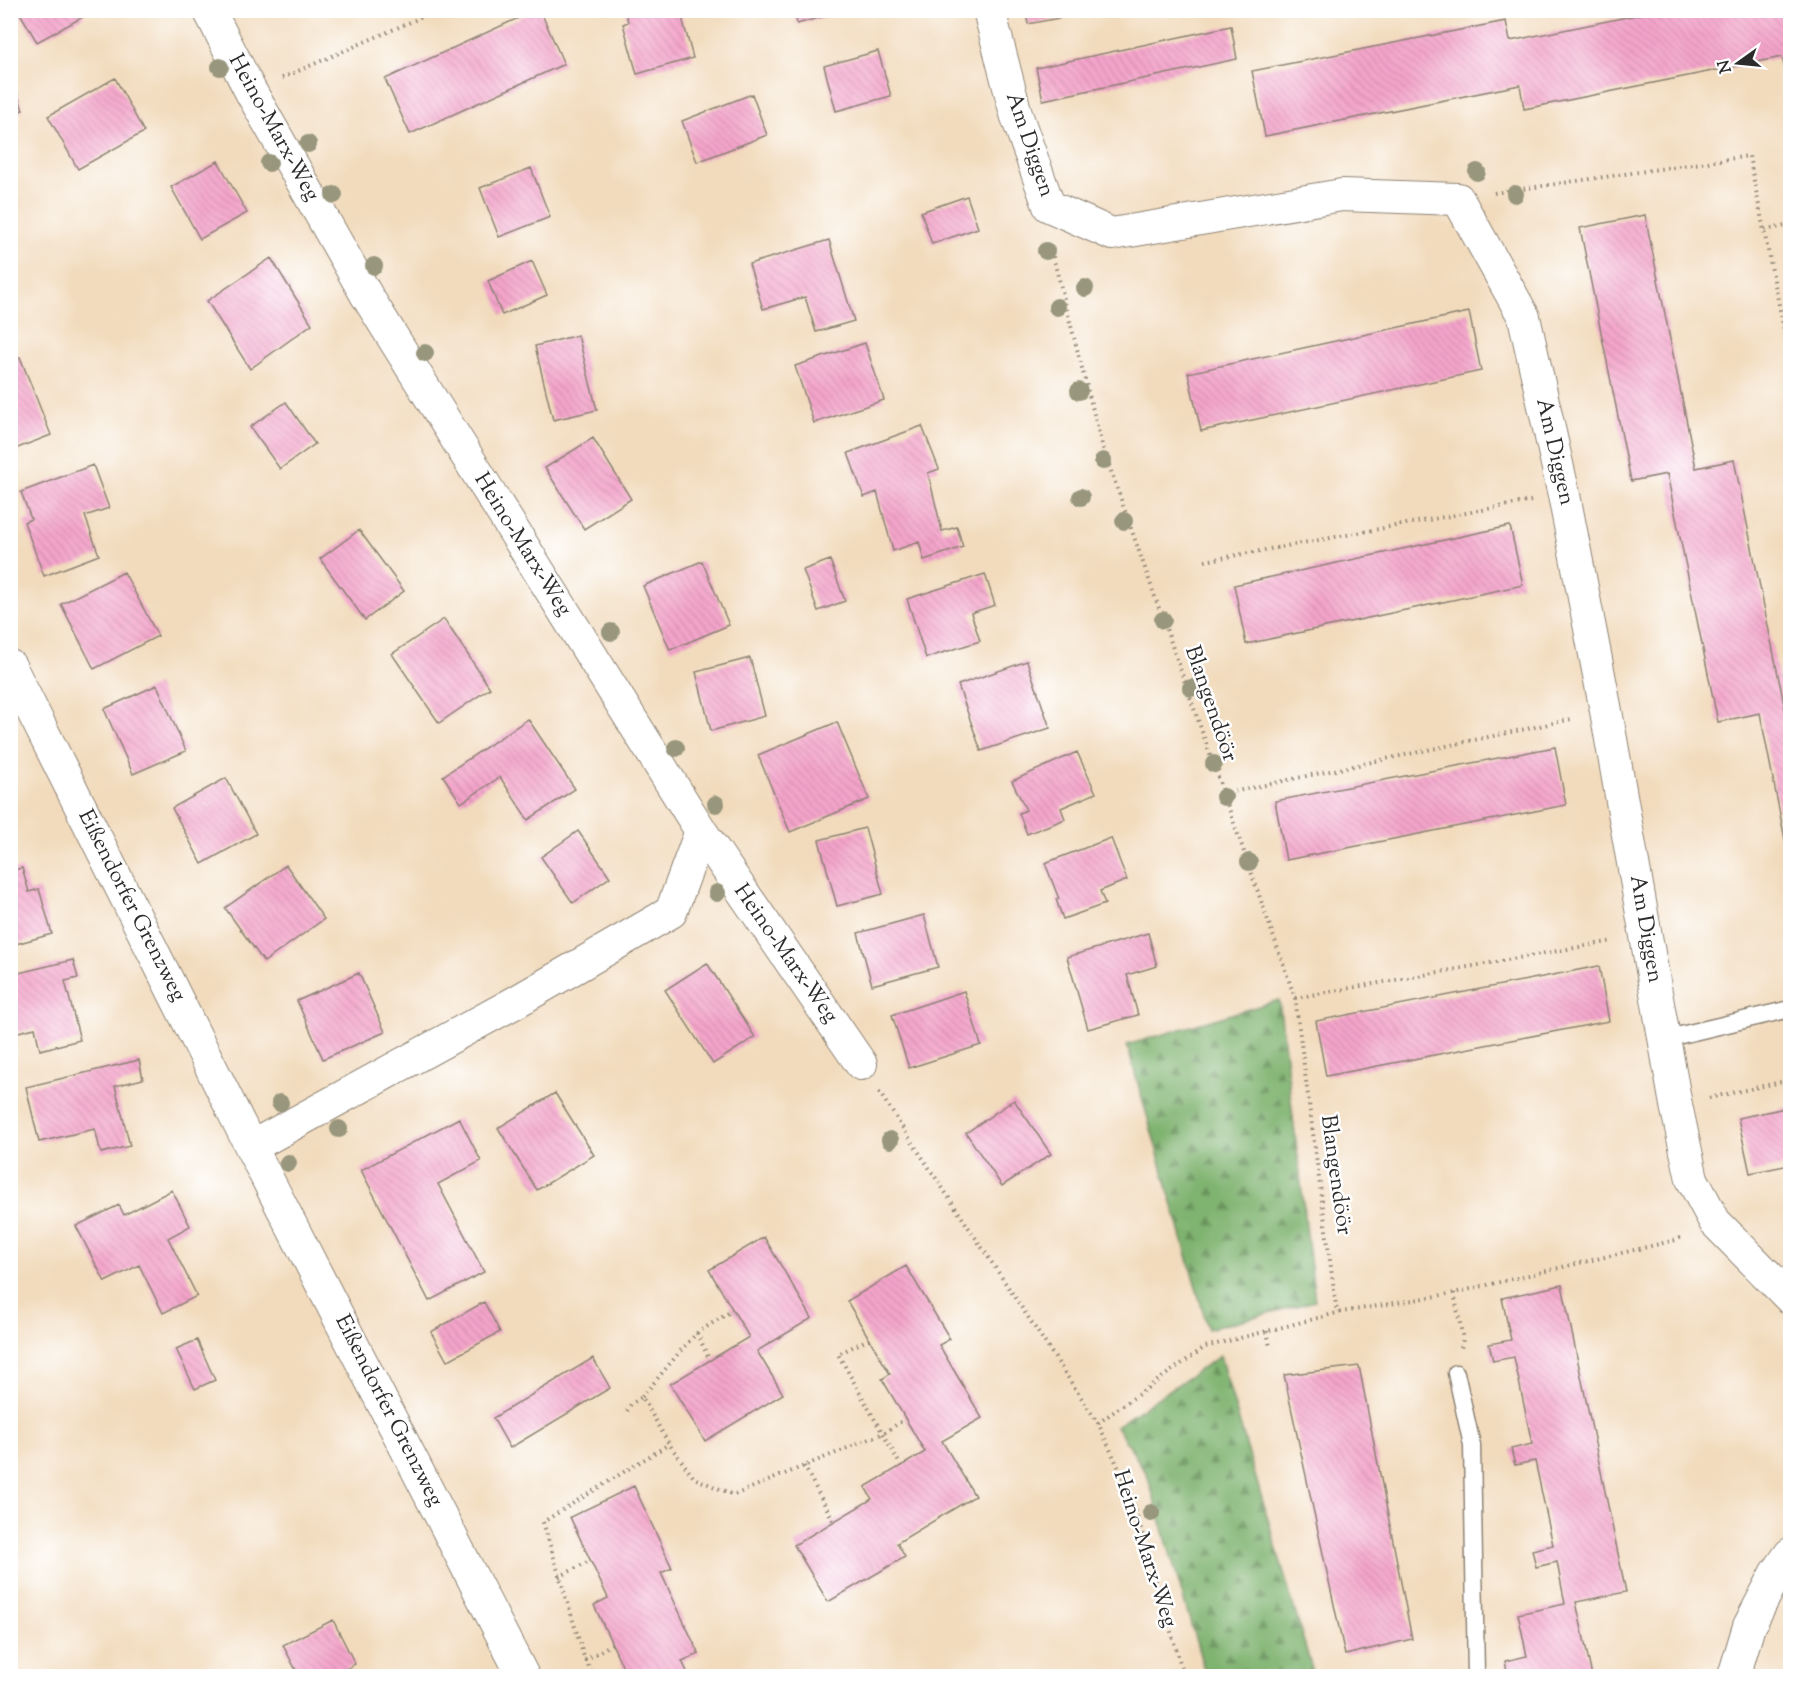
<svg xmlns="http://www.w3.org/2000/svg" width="1801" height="1687" viewBox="0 0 1801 1687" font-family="'Sorts Mill Goudy',serif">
  <defs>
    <pattern id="forest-firs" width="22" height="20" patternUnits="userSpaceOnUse" patternTransform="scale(1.5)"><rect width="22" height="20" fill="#7fb36f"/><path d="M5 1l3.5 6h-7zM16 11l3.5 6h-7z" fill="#68925b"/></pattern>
    <pattern id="building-back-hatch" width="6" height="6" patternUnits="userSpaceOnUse" patternTransform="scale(1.5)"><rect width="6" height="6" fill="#f4a4ca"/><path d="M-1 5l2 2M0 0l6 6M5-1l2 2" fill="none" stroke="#d18dae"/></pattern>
  </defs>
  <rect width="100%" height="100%" fill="#fff"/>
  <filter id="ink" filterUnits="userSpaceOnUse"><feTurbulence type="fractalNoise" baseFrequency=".0167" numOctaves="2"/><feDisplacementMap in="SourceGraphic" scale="12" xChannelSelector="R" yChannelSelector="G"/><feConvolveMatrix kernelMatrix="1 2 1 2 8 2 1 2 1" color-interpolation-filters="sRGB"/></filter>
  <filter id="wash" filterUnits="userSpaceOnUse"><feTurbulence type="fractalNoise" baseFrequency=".008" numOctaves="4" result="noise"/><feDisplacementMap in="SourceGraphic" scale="24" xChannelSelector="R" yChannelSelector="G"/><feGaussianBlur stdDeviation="1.35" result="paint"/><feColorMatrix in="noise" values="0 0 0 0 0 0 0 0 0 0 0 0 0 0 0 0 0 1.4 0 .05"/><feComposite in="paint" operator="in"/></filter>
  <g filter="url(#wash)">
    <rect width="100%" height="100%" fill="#f2dbbd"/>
    <!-- forest -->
    <path fill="url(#forest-firs)" stroke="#556f4d" stroke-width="1.5" d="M1279,1000l36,301 -107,28 -81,-284z
      M1220,1356l94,320h-108l-59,-202 -31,-48z"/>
    <g id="blocks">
      <!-- building -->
      <path fill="url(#building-back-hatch)" d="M18,10h68l-3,7 -46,25z
        M536,10h4l24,54 -154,70 -25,-55z
        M625,10h55l13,48 -56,16 -14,-50 5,-2z
        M794,10h50v1l-47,13z
        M1025,10h67v2l-64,12z
        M1661,10h129v80l-8,-33 -258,52 -4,-24 -255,51 -13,-65 254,-50 4,20z
        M1231,26l6,33 -194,41 -7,-32z
        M878,51l13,45 -55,15 -12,-45z
        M10,74l13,36 -13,4z
        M115,78l29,54 -66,37 -30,-53z
        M752,94l15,41 -70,27 -15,-41z
        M218,161l29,52 -47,26 -29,-52z
        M531,168l19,49 -51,20 -19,-49z
        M967,196l11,32 -46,16 -11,-32z
        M1645,215l51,253 38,-8 51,249 5,-2v158l-30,-152 -42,9 -51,-248 -36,7 -51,-253z
        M829,240l25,81 -38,11 -11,-35 -42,12 -14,-45z
        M271,258l41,66 -62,45 -43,-68z
        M532,261l15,34 -45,20 -14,-34z
        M1469,312l12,59 -280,60 -13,-58z
        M578,335l19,75 -44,10 -18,-74z
        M865,343l19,57 -70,23 -19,-57z
        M20,357l31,78 -41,16v-91z
        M286,402l29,42 -35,25 -30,-42z
        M922,426l17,43 -11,4 14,58 15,-4 6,20 -39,13 -5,-18 -26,9 -16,-59 -13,5 -16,-44z
        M593,438l38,61 -47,30 -39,-61z
        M93,465l16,43 -24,8 14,39 -55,21 -20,-54 7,-3 -10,-27z
        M1510,526l13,59 -277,59 -12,-59z
        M359,530l45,61 -39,29 -45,-61z
        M830,560l15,41 -27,10 -15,-41z
        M702,561l27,64 -59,25 -27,-64z
        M124,572l34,64 -64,33 -33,-65z
        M985,574l10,31 -24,8 9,28 -54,17 -19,-59z
        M444,619l46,69 -51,35 -47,-69z
        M750,658l15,58 -54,15 -15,-59z
        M1027,661l23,67 -69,23 -23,-66z
        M157,685l29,66 -53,23 -29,-65z
        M528,719l47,70 -47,31 -28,-43 -39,26 -18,-27z
        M837,722l32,77 -79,33 -32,-77z
        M1555,747l11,58 -280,55 -11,-59z
        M1077,752l19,41 -35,15 4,11 -38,15 -8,-21 7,-3 -14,-29z
        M226,778l30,56 -54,30 -30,-56z
        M865,828l18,66 -46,12 -18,-66z
        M578,831l32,46 -37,26 -32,-46z
        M1111,838l16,42 -27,11 5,13 -42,15 -7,-20h3l-14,-36z
        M286,865l38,54 -60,43 -39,-54z
        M22,868l7,24 10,-3 13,45 -40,11 -2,-8v-66z
        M924,915l14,52 -66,18 -14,-52z
        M1148,933l9,33 -30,9 11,40 -50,14 -21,-72z
        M73,960l5,18 -13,3 15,59 -40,10 -5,-22 -25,6v-59z
        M707,963l48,74 -42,27 -48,-74z
        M1599,966l10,55 -283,55 -10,-55z
        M359,973l26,59 -62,27 -26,-58z
        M964,991l17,54 -72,23 -17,-53z
        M139,1060l4,19 -28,7 15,60 -29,7 -6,-24 -56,13 -13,-55z
        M555,1093l39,62 -57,35 -39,-62z
        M1014,1100l37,54 -49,32 -36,-53z
        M1790,1107v58l-40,8 -12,-55z
        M459,1118l22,43 -43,23 46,88 -55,29 -68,-131z
        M172,1190l18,36 -22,12 29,58 -34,17 -24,-48 -34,17 -29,-56 43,-21 5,10z
        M764,1237l48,81 -55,33 26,43 -78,47 -35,-57 79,-47 -40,-67z
        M906,1266l44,73 -11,6 43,73 -40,23 33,55 -78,47 8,14 -77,45 -34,-57 78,-46 -7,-12 60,-35 -43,-73 8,-5 -43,-73z
        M1562,1285l64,307 -50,10 16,74h-84l-3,-15 22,-5 -9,-42 47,-10 -8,-42 -21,5 -4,-17 21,-5 -18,-84 -20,4 -4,-16 21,-5 -18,-87 -21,4 -4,-17 22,-4 -9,-42z
        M484,1302l16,30 -53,29 -16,-29z
        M197,1340l18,40 -20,9 -19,-40z
        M593,1358l17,30 -100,60 -17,-30z
        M1359,1366l53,273 -67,16 -61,-280z
        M634,1486l38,82 -11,5 38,81 -17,7 7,15h-62l-33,-71 14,-7 -38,-81z
        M333,1620l22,44 -14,8 2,4h-44l-16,-31z"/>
    </g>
  </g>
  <g filter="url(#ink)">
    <use href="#blocks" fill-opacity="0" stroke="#8e8374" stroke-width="1.5"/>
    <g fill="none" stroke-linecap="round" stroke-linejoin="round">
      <defs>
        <path id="lane" d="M1664,1039l126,-30
          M1456,1373l16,72 4,231"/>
        <path id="street" d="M209,10l42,82 116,204 334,535 160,233
          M989,10l27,104 33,92 63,28 230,-39 116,4 66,118 40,178 42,216 70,394 16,74 23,43 75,76
          M10,666l241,481 272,529
          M251,1147l263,-144 157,-91 30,-81
          M1734,1676l15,-50 27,-52 14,-20"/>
      </defs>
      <!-- lane casing -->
      <use href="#lane" stroke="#8e8374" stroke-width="19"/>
      <!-- street casing -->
      <use href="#street" stroke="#8e8374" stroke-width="34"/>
      <!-- path -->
      <path stroke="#8e8374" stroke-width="4" stroke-dasharray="1.5 4.5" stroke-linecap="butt" d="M282,78l156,-68
        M1494,193l255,-37 41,204
        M1765,230l25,-5
        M1050,245l52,200 193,553 42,315
        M1205,561l326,-60
        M1223,794l349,-75
        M1295,998l318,-57
        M879,1092l219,331 33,72 53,181
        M1709,1098l81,-18
        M1454,1293l9,46 -2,10
        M1267,1331l3,16
        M697,1333l13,28
        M869,1339l-31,15 63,112
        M642,1397l41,-49 14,-15 36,-23
        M627,1411l4,-7 11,-7 27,47 25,34 40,17 150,-62 21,-14
        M1098,1423l107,-76 132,-34 117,-20 222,-53 8,-4
        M804,1466l30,56
        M559,1577l32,-17
        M612,1644l-27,16 -42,-138 126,-78
        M585,1660l9,16"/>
      <!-- lane -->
      <use href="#lane" stroke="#fff" stroke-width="16"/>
      <!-- street -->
      <use href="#street" stroke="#fff" stroke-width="32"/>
    </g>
    <!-- trees -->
    <g fill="#98967b">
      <circle cx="220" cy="67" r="9"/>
      <circle cx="308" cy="144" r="9"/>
      <circle cx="269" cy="163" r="9"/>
      <circle cx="1477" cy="172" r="9"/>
      <circle cx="1515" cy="194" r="9"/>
      <circle cx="334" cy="195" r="9"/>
      <circle cx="1046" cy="251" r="9"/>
      <circle cx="374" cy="266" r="9"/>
      <circle cx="1085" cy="288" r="9"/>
      <circle cx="1057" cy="307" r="9"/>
      <circle cx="425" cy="353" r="9"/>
      <circle cx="1079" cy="391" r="9"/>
      <circle cx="1103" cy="461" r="9"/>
      <circle cx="1081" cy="497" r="9"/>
      <circle cx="1124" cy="521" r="9"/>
      <circle cx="1163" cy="620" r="9"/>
      <circle cx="611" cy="632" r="9"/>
      <circle cx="1191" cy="688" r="9"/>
      <circle cx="676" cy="748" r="9"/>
      <circle cx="1214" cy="764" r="9"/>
      <circle cx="1224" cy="797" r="9"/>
      <circle cx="716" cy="804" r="9"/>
      <circle cx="1249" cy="862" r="9"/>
      <circle cx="717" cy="893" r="9"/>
      <circle cx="280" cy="1103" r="9"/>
      <circle cx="339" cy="1129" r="9"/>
      <circle cx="890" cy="1140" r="9"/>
      <circle cx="288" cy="1163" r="9"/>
      <circle cx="1151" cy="1513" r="9"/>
    </g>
  </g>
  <g text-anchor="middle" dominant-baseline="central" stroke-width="5" stroke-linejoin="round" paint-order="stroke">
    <!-- street labels -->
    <g font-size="22" fill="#2b2b2b" stroke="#fff">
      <text transform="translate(273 128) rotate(61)">Heino-Marx-Weg</text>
      <text transform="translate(1029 145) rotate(71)">Am Diggen</text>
      <text transform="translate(1554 452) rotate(77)">Am Diggen</text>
      <text transform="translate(522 545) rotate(58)">Heino-Marx-Weg</text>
      <text transform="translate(1210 704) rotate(71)">Blangendöör</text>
      <text transform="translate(131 906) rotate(63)">Eißendorfer Grenzweg</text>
      <text transform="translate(1645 929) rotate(80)">Am Diggen</text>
      <text transform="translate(785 954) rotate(55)">Heino-Marx-Weg</text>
      <text transform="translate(1335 1175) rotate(82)">Blangendöör</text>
      <text transform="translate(388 1411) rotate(63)">Eißendorfer Grenzweg</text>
      <text transform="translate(1144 1549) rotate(72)">Heino-Marx-Weg</text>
    </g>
  </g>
  <!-- margin -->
  <rect width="1801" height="1687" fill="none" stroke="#fff" stroke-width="36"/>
  <!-- north arrow -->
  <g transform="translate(1738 63) rotate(255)" stroke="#ffffff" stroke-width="4.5" paint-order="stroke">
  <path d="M0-4.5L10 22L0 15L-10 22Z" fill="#2b2b2b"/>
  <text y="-9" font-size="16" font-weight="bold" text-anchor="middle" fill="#2b2b2b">N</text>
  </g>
</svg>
